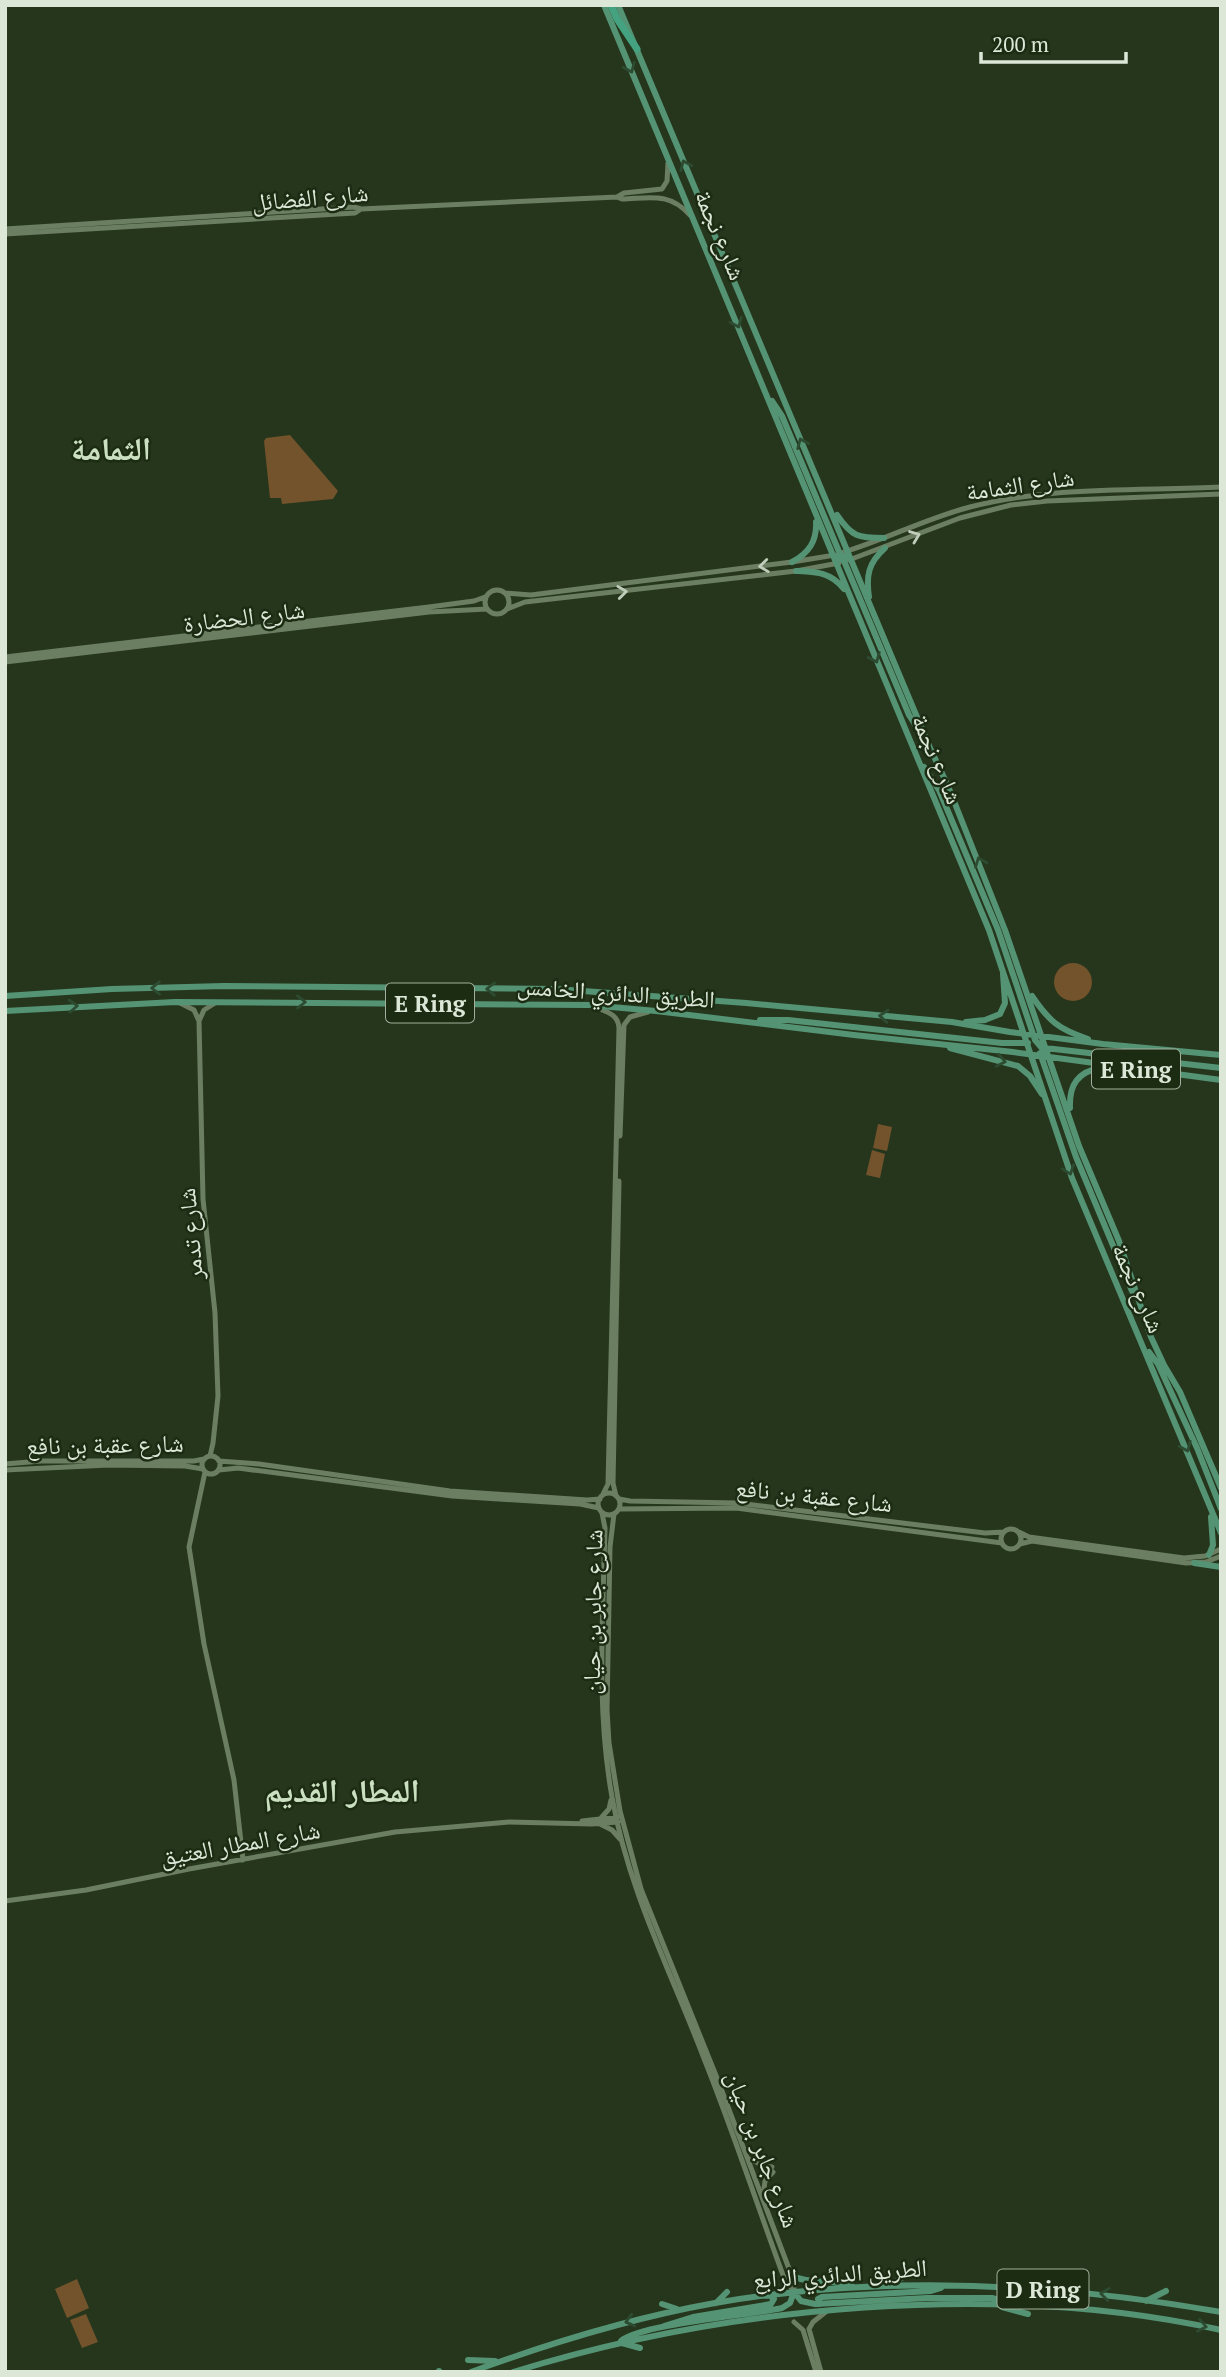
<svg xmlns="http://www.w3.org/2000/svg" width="1226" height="2377" viewBox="0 0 1226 2377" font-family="'PT Serif','Noto Naskh Arabic',serif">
  <rect width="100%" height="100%" fill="#26361d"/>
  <!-- grass -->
  <path fill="#72532b" d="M290,435l48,56 -5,8 -51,5 -1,-6h-11l-6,-57 2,-3z
    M1054 982a19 19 0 1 1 38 0a19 19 0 1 1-38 0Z
    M878,1124l14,3 -5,24 -14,-3z
    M872,1150l13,4 -5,24 -14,-3z
    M77,2279l12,29 -22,10 -12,-29z
    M86,2314l12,28 -16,6 -12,-28z"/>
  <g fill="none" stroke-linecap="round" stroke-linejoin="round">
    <!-- secondary -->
    <path stroke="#6b7e62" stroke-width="5" d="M617,197l7,-4 38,-4 5,-8 1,-18
      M5,229l349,-22 7,2
      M5,234l350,-21 6,-4 256,-12 5,2c29,-1 47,-7 68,16
      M844,552c43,-13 83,-34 126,-45 81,-21 168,-16 251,-20
      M849,560l111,-42 51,-13 36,-4 174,-7
      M485 602a12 12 0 1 1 24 0a12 12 0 1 1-24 0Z
      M505,593l26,2 261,-33 43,-7
      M507,609l18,-7 271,-31 43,-8
      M5,657l424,-50 45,-6 11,-4
      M5,662l424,-50 58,-3
      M180,1003l14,7 5,11
      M595,1007c12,5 23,7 24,21l-11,456 -6,12
      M620,1136l4,-111 6,-8 18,-5
      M210,1456l3,-13 5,-47 -3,-83 -12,-114 -4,-178 5,-11 11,-7
      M202 1465a9 9 0 1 1 18 0a9 9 0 1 1-18 0Z
      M219,1461l40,3 191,27 137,9 13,-1
      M5,1464l36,-3h153l10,-2
      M5,1470l104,-5 76,1 18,3
      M219,1470l19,-2 214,28 128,8 19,4
      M205,1472l-16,75 15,97 30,136 9,80
      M598 1504a11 11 0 1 1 22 0a11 11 0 1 1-22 0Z
      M616,1496l-3,-13 6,-302
      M619,1499l11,2 107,2 248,30 19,-1
      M619,1509l117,-1 266,35
      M602,1513l3,15c-2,89 -9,181 7,269 16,92 58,173 91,259 29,72 53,146 80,219l11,17
      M614,1514l-4,33 -3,163 2,33 11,68 21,78 78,194 75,199v10
      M1001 1539a10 10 0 1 1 20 0a10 10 0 1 1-20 0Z
      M1019,1532l10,5 155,21 21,-2 16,-7
      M1020,1544l12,-3 154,22 20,-1 15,-6
      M601,1818l8,-9 2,-9
      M582,1821l36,-4
      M600,1824l12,6 8,9
      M5,1901l81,-11 103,-21 206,-37 114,-10 83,2 26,-2
      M749,2159l16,7 7,1
      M763,2196l2,-15 8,-9
      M794,2322l9,8 13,42
      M821,2372l-12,-43 4,-7 14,-11"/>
    <!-- primary -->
    <path stroke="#549474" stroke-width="6" d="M604,5l385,925 83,248 149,355
      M618,5l312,743 18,38 57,144 74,216 40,95 32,96 13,28 16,27 41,96
      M772,401l10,15 58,138 6,4
      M837,515c15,22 21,23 47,23
      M832,555l12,6 65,154 9,14
      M792,562c17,-9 25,-21 24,-40
      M796,571c21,1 35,1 48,18
      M869,597c-3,-21 -1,-34 16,-49
      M924,767l15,23 59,140 37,110 12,14
      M5,996l107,-7 112,-3 332,3 190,14 206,19 58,10 93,12 118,11
      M1032,996c17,25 26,33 56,43
      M5,1011l170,-9 414,3 67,6 198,24 159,17 208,28
      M760,1020h28l214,23h26
      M966,1022l19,-2 15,-6 5,-11 -2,-29
      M950,1048l68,18 12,10 12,18
      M1045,1048l176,20
      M1040,1053l36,104 56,134
      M1070,1108c-1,-24 8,-36 32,-41
      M1149,1352l9,12 39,84 24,61
      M1209,1555l4,-10 -2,-28
      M1194,1563l27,4
      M792,2276c20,9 45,3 60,10
      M1036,2279l21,10
      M889,2286l14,-9
      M794,2292l7,9 14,3 112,-6h65l18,5
      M1146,2301l20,-10
      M716,2303l11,-11
      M662,2304l15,5
      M820,2304l-2,-5 4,-2 109,-6 10,-3
      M1002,2307l26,7
      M664,2326l29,-9 78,-13 3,-5 -5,-4
      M621,2341c20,-17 129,-26 161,-33l8,-5 4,-11
      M622,2343l18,5
      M468,2360l27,1
      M439,2372v-1
      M471,2372c79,-29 160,-54 244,-69 167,-29 339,-20 506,9
      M513,2372c217,-67 485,-91 708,-42"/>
    <!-- highway -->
    <path stroke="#44a280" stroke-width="7" d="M611,5l6,14 20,30"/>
  </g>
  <!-- one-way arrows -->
  <defs><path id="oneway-chevron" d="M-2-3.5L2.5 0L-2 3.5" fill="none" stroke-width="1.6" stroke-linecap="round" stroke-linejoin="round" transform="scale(1.75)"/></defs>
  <g stroke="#2d4b30">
    <use href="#oneway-chevron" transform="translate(630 68) rotate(67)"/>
    <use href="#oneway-chevron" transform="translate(685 165) rotate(-113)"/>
    <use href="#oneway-chevron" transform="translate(737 323) rotate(67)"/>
    <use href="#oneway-chevron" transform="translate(802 443) rotate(-113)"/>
    <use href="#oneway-chevron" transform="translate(875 658) rotate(67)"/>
    <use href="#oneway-chevron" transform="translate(980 862) rotate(-111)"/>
    <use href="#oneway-chevron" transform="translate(156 988) rotate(179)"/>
    <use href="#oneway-chevron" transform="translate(491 989) rotate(-179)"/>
    <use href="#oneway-chevron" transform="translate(301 1002)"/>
    <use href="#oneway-chevron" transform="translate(73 1006) rotate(-3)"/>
    <use href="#oneway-chevron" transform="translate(884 1016) rotate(-175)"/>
    <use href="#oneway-chevron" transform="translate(1001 1061) rotate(11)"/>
    <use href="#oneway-chevron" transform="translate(1069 1170) rotate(71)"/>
    <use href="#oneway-chevron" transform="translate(1186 1447) rotate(67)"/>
    <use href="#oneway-chevron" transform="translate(1105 2294) rotate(-173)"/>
    <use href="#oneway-chevron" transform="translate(630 2321) rotate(165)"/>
    <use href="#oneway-chevron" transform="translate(1202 2326) rotate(11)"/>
  </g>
  <g stroke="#c0cdba">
    <use href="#oneway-chevron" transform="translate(915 536) rotate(-21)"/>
    <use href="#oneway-chevron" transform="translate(764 566) rotate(173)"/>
    <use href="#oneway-chevron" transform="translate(622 592) rotate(-7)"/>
  </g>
  <g text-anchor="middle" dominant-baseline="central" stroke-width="5" stroke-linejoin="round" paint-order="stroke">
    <!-- shield labels -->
    <g fill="#1c2c13" stroke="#a2af9c" stroke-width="2">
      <rect x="386" y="983.5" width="88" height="39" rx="5"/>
      <rect x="1092" y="1049.5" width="88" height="39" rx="5"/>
      <rect x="997.5" y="2269.5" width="91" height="39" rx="5"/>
    </g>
    <g font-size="23" font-weight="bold" fill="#dce7d7">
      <text x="430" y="1003">E Ring</text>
      <text x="1136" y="1069">E Ring</text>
      <text x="1043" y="2289">D Ring</text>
    </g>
    <!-- street labels -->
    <g font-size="24" fill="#dce7d7" stroke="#1c2c13">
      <text transform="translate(310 197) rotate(-5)">شارع الفضائل</text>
      <text transform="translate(721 235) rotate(67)">شارع نجمة</text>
      <text transform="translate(1020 484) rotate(-8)">شارع الثمامة</text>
      <text transform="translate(244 616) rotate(-7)">شارع الحضارة</text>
      <text transform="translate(938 759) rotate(67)">شارع نجمة</text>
      <text transform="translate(616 992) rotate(4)">الطريق الدائري الخامس</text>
      <text transform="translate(190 1234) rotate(-95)">شارع تدمر</text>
      <text transform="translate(1139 1288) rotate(66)">شارع نجمة</text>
      <text transform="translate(105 1444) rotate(-1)">شارع عقبة بن نافع</text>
      <text transform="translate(814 1495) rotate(6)">شارع عقبة بن نافع</text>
      <text transform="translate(592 1612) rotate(-89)">شارع جابر بن حيان</text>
      <text transform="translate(240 1843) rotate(-10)">شارع المطار العتيق</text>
      <text transform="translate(763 2149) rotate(69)">شارع جابر بن حيان</text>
      <text transform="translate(840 2273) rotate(-4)">الطريق الدائري الرابع</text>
    </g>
    <!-- district labels -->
    <g font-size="32" font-weight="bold" fill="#cbe0c1" stroke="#1c2c13">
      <text x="111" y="448">الثمامة</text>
      <text x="342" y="1790">المطار القديم</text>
    </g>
  </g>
  <!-- border -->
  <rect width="1226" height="2377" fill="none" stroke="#dce7d7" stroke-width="14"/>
  <!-- scale -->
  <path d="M981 52v10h145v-10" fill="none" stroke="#dce7d7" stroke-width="3.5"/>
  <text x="992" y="52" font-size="21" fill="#dce7d7" stroke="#1c2c13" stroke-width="5" paint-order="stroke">200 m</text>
</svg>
